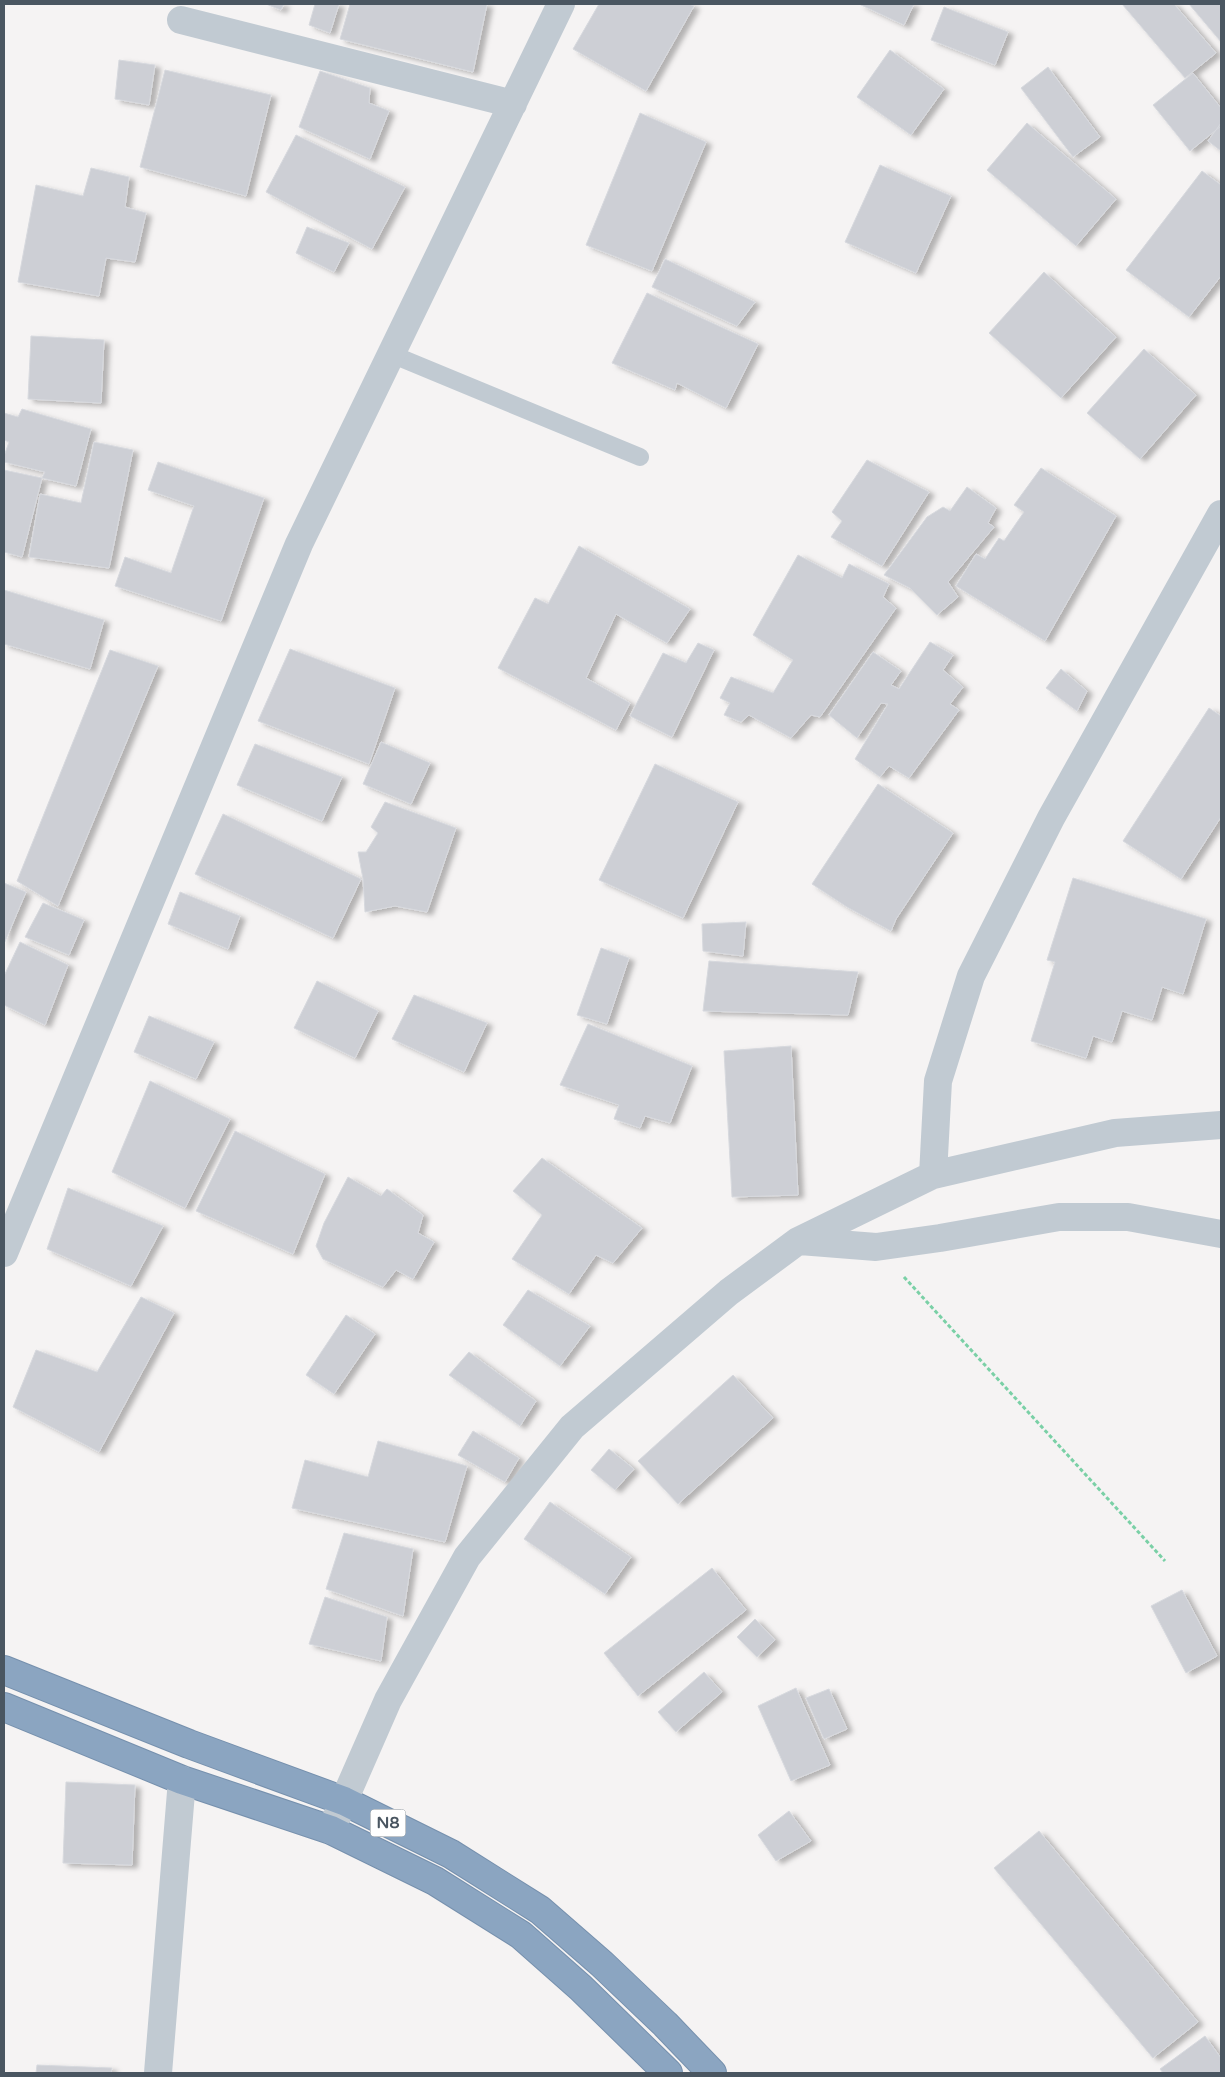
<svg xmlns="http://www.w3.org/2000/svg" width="1225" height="2077" viewBox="0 0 1225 2077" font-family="'Varela Round',sans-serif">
  <defs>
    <filter id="shadow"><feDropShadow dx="5.5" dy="3" stdDeviation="2.5" flood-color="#0004"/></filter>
  </defs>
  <rect width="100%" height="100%" fill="#f5f3f3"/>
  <!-- building -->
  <path fill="#cdcfd5" stroke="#d7d9de" filter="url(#shadow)" d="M266,4h18l-3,6z
    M315,4h24l-9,29 -21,-8z
    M350,4h137l-14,68 -133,-33z
    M599,4h90l5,2 -48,85 -73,-42z
    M859,4h55l-10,21z
    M1122,4h52l42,49 -31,25z
    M1189,4h32v38z
    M944,7l64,25 -13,33 -64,-25z
    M890,50l54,39 -33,46 -54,-38z
    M119,60l36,5 -6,40 -34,-6z
    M1048,67l52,70 -27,20 -52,-69z
    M165,70l106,25 -25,101 -106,-29z
    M320,71l50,17 -1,15 20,8 -19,48 -71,-32z
    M1193,73l28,35v18l-31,25 -37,-46z
    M640,113l66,29 -54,129 -66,-26z
    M1027,123l89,76 -40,47 -89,-76z
    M1221,123v28l-13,-10z
    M296,135l109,52 -33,62 -106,-57z
    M880,165l71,31 -35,77 -71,-31z
    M91,168l38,9 -4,30 21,6 -11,49 -29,-4 -7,38 -81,-14 18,-97 47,11z
    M1202,171l19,14v91l-32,41 -63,-47z
    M307,227l42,16 -15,29 -38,-19z
    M665,259l90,43 -18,24 -85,-39z
    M1044,272l72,65 -55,61 -72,-65z
    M647,293l111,51 -32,64 -49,-25 -2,7 -63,-27z
    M31,336l73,4 -3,63 -73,-4z
    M1144,349l52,46 -56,64 -53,-46z
    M22,409l69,20 -15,57 -34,-8 3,-6 -41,-10v-6l5,-14 -5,-2v-27l14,4z
    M94,442l39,8 -24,118 -80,-11 11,-63 41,9z
    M867,460l62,32 -47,74 -51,-29 11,-16 -10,-9z
    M158,462l106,36 -43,123 -106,-35 10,-29 46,16 23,-67 -46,-16z
    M1041,468l75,48 -71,125 -89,-55 20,-32 9,5 14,-21 5,3 20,-29 -10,-7z
    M4,470l38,8 -20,79 -18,-5z
    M967,487l29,21 -8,15 6,4 -46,55 10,15 -21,18 -27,-27 -26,-13 43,-58 16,-10 7,4z
    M579,546l111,63 -23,34 -51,-29 -30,64 44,25 -14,27 -118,-62 37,-70 13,6z
    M798,555l44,23 7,-14 40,20 -6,13 13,11 -76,109 -9,-2 -20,23 -42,-23 -8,7 -17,-7 6,-12 -10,-5 11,-21 42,16 20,-33 -40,-25z
    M4,590l100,30 -14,49 -86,-25z
    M930,642l23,13 -10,15 20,17 -13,17 9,6 -50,68 -20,-12 -9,11 -25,-18 33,-55 -7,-1 -24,35 -28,-23 44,-63 28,19 -10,14 8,4z
    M698,643l16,7 -42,87 -42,-21 33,-63 23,10z
    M290,649l105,39 -26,76 -111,-43z
    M110,650l48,16 -100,240 -41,-25z
    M1061,669l26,22 -10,20 -31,-23z
    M1209,708l12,8v101l-40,62 -58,-38z
    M381,742l49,21 -19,41 -48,-20z
    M255,744l87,33 -20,44 -85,-36z
    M655,764l83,38 -55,116 -84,-38z
    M878,784l75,49 -57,86 -5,12 -44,-24 -35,-23z
    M385,802l71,26 -29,84 -32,-6 -30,6 -2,-33 -5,-27h8l12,-19 -7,-6z
    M223,814l138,65 -28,59 -138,-64z
    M1073,878l133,41 -23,75 -21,-7 -10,33 -30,-9 -10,31 -19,-6 -7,22 -55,-17 24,-79 -8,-2z
    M4,883l22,9 -22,52z
    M180,892l60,24 -12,33 -60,-25z
    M43,903l41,17 -15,35 -44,-18z
    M746,922l-3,34 -40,-5 -1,-27z
    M20,942l48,23 -23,60 -41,-20v-29z
    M601,948l28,10 -22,66 -30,-9z
    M709,961l149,11 -10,43 -145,-4z
    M317,981l61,30 -23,47 -61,-30z
    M414,995l73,28 -23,49 -72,-33z
    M149,1016l65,26 -18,37 -62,-27z
    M588,1024l104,42 -22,57 -25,-7 -5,12 -26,-9 5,-14 -59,-20z
    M791,1046l7,149 -66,2 -8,-146z
    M150,1081l80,38 -45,89 -73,-36z
    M235,1131l90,43 -32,80 -97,-43z
    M542,1158l100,70 -29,35 -17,-8 -27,39 -57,-35 30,-44 -29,-24z
    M348,1177l33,19 6,-7 36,26 -5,18 16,9 -21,37 -17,-9 -13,17 -60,-28 -7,-13 8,-23z
    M68,1188l95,38 -32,60 -84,-37z
    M528,1290l62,36 -30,40 -57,-41z
    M141,1297l33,16 -75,139 -86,-45 23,-57 61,22z
    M346,1315l29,19 -41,60 -28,-19z
    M469,1352l67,49 -16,25 -71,-51z
    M733,1375l40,43 -95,86 -40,-43z
    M473,1431l46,27 -14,24 -47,-27z
    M378,1441l89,25 -22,76 -153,-34 13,-48 63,17z
    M609,1449l25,20 -19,21 -24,-20z
    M550,1502l81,55 -26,37 -81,-55z
    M344,1533l69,16 -10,67 -77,-27z
    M712,1568l34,42 -108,86 -34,-43z
    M1182,1590l35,66 -31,17 -35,-67z
    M325,1597l62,20 -6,44 -72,-17z
    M755,1619l20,21 -18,17 -20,-20z
    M704,1672l18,20 -46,40 -18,-20z
    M796,1688l34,77 -39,16 -33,-75z
    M829,1689l18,40 -23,10 -18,-41z
    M66,1782l69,3 -3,80 -69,-2z
    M789,1811l22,30 -35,20 -18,-26z
    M1039,1831l159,191 -45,36 -159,-190z
    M1205,2036l16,22v15h-58l-3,-4z
    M37,2065l75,3 -1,5h-75z"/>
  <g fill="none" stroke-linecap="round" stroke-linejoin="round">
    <defs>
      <path id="highway" d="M4,1670l185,74 155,57 107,53 89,56 62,54 63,60 47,49
        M4,1707l178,73 149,50 104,51 86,54 60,53 87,85"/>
    </defs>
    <!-- highway casing -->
    <use href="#highway" stroke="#7690ad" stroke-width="30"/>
    <!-- path -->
    <path stroke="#7ad0a6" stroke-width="3" stroke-dasharray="4 2.5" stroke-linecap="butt" d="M904,1277l261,284"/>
    <!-- lane -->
    <path stroke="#c1cad2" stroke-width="18" d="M391,354l249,103"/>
    <!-- street -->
    <path stroke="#c1cad2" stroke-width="28" d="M181,20l332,84
      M933,1175l5,-94 33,-105 80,-158 170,-304
      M800,1241l76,6 64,-9 119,-21h69l93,17
      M4,1253l295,-709 262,-540
      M331,1830l57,-130 79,-143 105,-130 157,-135 69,-51 135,-66 182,-42 106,-8
      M158,2073l24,-293"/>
    <!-- highway -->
    <use href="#highway" stroke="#8ba5c1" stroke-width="28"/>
  </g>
  <g text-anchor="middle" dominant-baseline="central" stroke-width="4" stroke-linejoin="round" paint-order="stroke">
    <!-- shield labels -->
    <rect fill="#fff" stroke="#808990" stroke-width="1" x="370.5" y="1809.5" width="35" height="27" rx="4"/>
    <g font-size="16" font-weight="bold" fill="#4a5661">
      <text x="388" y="1823">N8</text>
    </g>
  </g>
  <!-- border -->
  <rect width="1225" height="2077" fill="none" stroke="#4a5661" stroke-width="10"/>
</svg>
